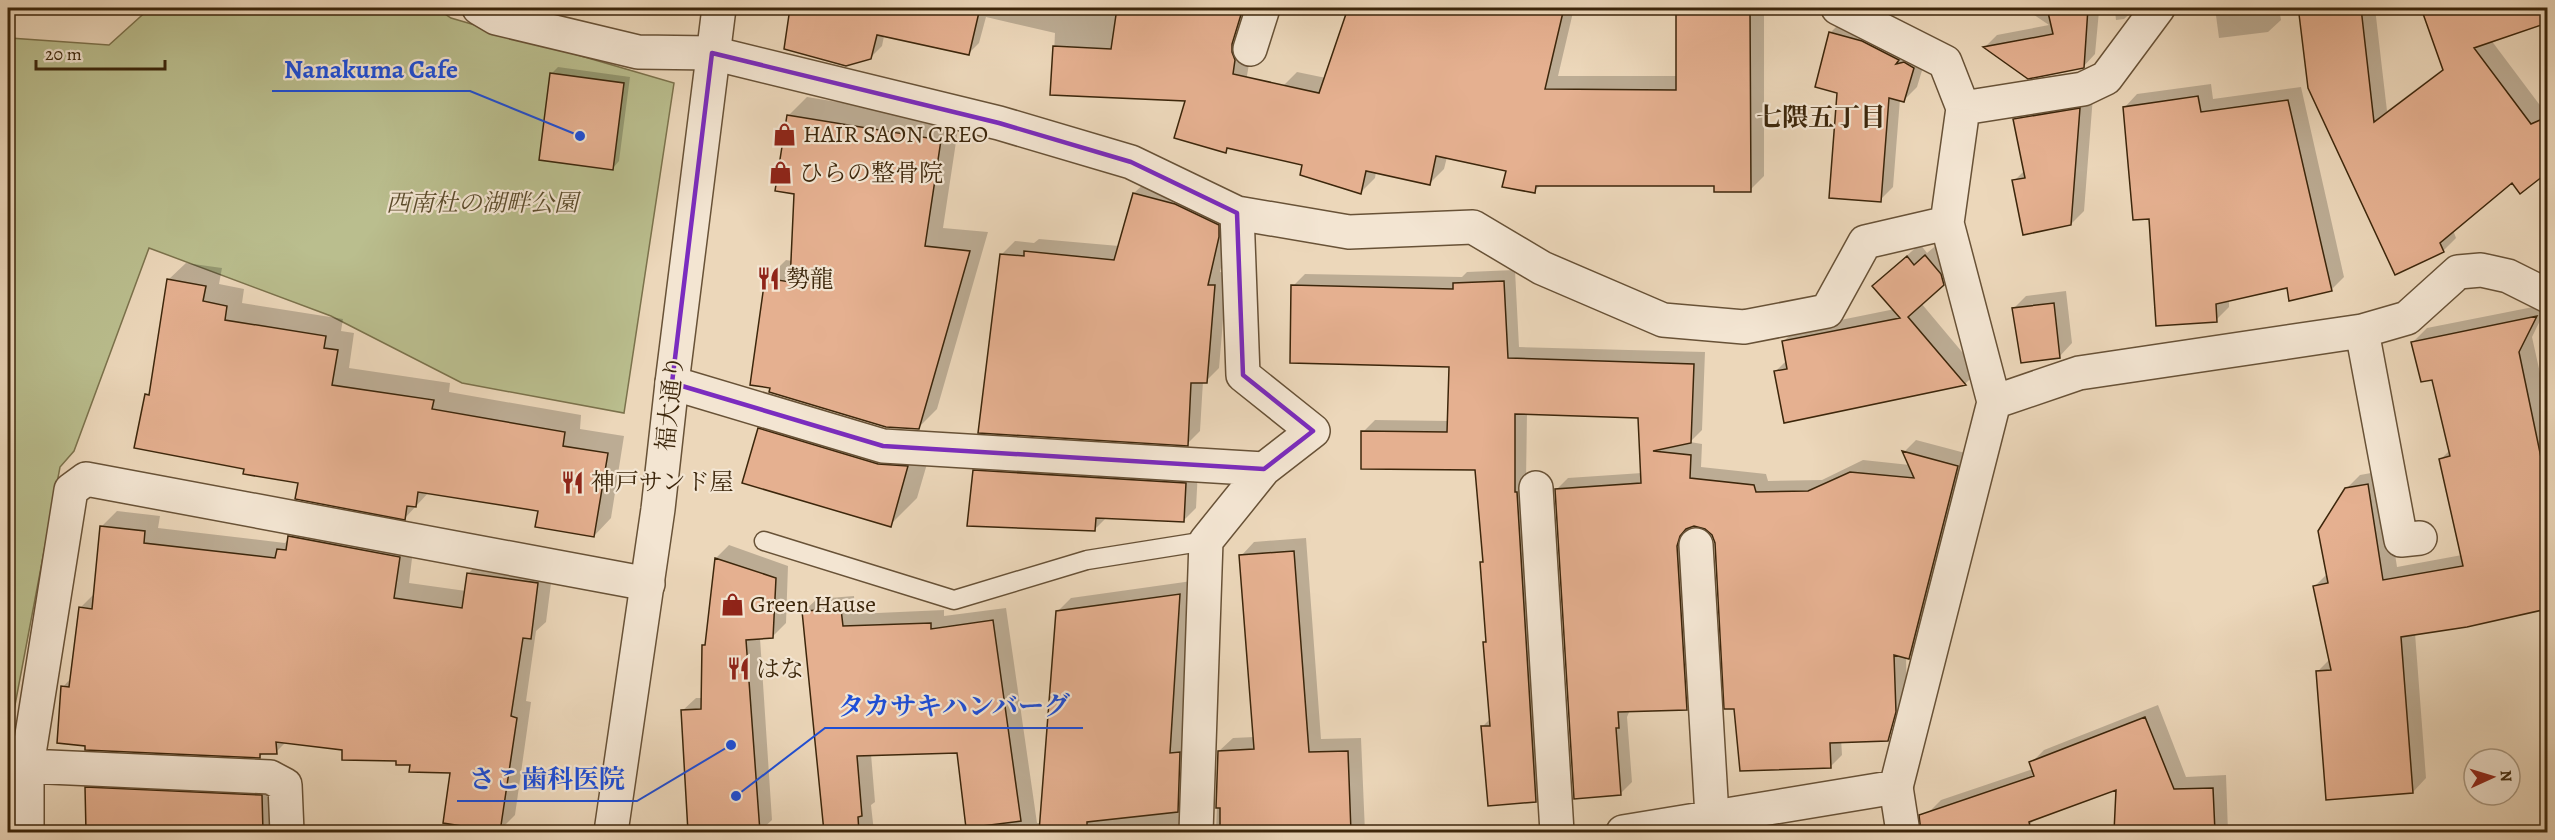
<svg xmlns="http://www.w3.org/2000/svg" width="2555" height="840" viewBox="0 0 2555 840" font-family="Alegreya,'Noto Serif JP',serif">
  <rect width="100%" height="100%" fill="#ecd7ba"/>
  <filter id="stains"><feTurbulence type="fractalNoise" baseFrequency=".00333" numOctaves="4"/><feColorMatrix values="0 0 0 0 .2 0 0 0 0 .09 0 0 0 0 .02 0 0 0 .5 -.17"/></filter>
  <radialGradient id="worn" r=".72"><stop offset=".6" stop-color="#630" stop-opacity="0"/><stop offset="1" stop-color="#630" stop-opacity=".3"/></radialGradient>
  <!-- green -->
  <path fill="#babe8e" stroke="#7b724c" stroke-width="1.5" d="M150,8h286l15,10 223,65 -50,330 -162,-30 -131,-67 -182,-68 -75,203 -14,16 -52,275v-714l2,10 99,7z"/>
  <!-- shadow -->
  <path fill="#0003" d="M793,8h457l-1,56 -13,76 -11,11 -38,-52 -135,-5 3,-61 -69,-16 -7,26 -11,11 -84,-18 -2,10 -12,12z
    M1350,8h224l-16,68h120l-1,-68h87v168l-14,14 -35,-5h-174l-7,6 -26,-21 -61,-13 -3,12 -14,14 -54,-11 -1,6 -14,14 -57,-28 -21,-78 14,-14 29,6z
    M1928,8h12l-5,4z
    M2024,8h112l-12,11 -8,1 -1,-9h-16l-4,43 -12,13 -55,10 -43,-30 12,-12 52,-10z
    M2215,8h64l2,12 -13,12 -49,6z
    M2308,8h67l12,103 57,-43 -22,-60h126v10l-5,4 -52,18 54,72 3,-1v60l-28,21 -8,-11 -59,49 3,8 -13,13 -142,-237z
    M1843,20l84,34 -10,33 -13,13 -4,-1 -7,88 -13,13 -41,-108 -9,-59z
    M558,67l72,10 -11,84 -6,7 -62,-94z
    M2211,84l2,15 88,-12 43,190 -13,13 -43,-4 -59,13v8l-13,13 -66,-103 -26,-109 13,-14z
    M2093,96l-9,115 -13,13 -57,-43 11,-11 -10,-50 13,-14z
    M807,97l152,25 -16,106 45,4 -51,177 -19,19 -151,-149 19,-19 6,1 4,-68 -8,-77z
    M1148,180l84,43 -12,49 7,1 -8,95 -13,13h-3l-3,50 -13,13 -185,-190 13,-13 19,2 5,-4 80,7 15,-53z
    M1939,243l17,28 -35,32 57,68 -13,13 -179,38 -11,-50 12,-12 -4,-18 13,-13 99,-20 -8,-36 33,-29 7,9z
    M186,263l36,5 -3,16 25,5 -2,14 101,16 -2,12 13,2 -5,35 101,15 -1,9 132,23 -1,14 44,7 -13,82 -17,18 -55,-26 -110,-18 -24,26 -105,-36 -55,-14 -98,-73 4,-4 17,-111z
    M1515,270l4,77 186,5 -3,78 -12,12 12,2 -1,23 65,7 2,7 54,-1 41,-20 47,5 -6,-13 12,-12 53,14 -48,191 -12,12h-3l1,42 -3,11 -12,12 -51,16 1,17 -12,12 -117,-233 -7,-7 -12,-2 -4,1 -1,7 9,164 -12,12 -56,1 -3,7 5,65 -12,12 -64,-304 12,-12 74,-5 -3,-56 -112,-4 -1,68 22,308 -12,12 -54,-74 9,-9 -6,-75 2,-3 -5,-77 2,-2 -7,-92 -114,-37 12,-12 74,1 2,-56 -158,-79 12,-12 157,3 5,-5z
    M2066,291l6,52 -13,14 -46,-48 13,-13z
    M2548,304l-16,33 16,72v195l-5,5 -128,24 11,145 -13,14 -96,-120 13,-13 -16,-72 13,-13 19,-85 14,-14 22,-4 15,96 65,-12 -22,-95 10,-10 -16,-72 -21,-36 14,-14z
    M786,402l119,36 29,2 -17,58 -27,27 -131,-96z
    M988,458l210,12 -2,38 -13,13 -76,-4 -12,12 -120,-58z
    M117,511l43,5 -2,12 127,15 20,-22 109,21 -5,41 57,8 2,-17 15,-16 70,10 -7,54 -10,9 -10,70 5,1 -16,113 -16,16 -47,-59 -108,-23 -58,-7 -10,10 -12,1 -4,3 -197,-69 8,-9 9,-70 15,-15 7,-67z
    M1306,538l15,201 40,-1 4,94h-149l3,-81 14,-13 21,-1 -13,-181 13,-14z
    M729,545l59,21 -2,57 -14,14 -12,1 12,182 -13,12h-69l-8,-121 14,-13h7l1,-53 3,-3 9,-84z
    M1192,581l5,251h-226l-13,-80 -87,2 4,48 -4,3 3,27h-49l-22,-220 14,-13 37,-3 1,18 89,-4v6l62,-8 31,215h4l16,-211 14,-14z
    M2158,705l28,72 40,-2 2,57h-112l2,-44 -82,30 -7,7 -11,3 2,4h-94l-1,-4 3,-15 13,-13 92,-31 -2,-6 13,-13z
    M100,775l175,8 1,49h-188l-1,-44z
    M21,777l7,55h-20v-54z
    M1860,829l1,3h-14z"/>
  <!-- building -->
  <path fill="#e5b090" stroke="#3c260b" stroke-width="1.5" d="M790,8h190l-11,47 -92,-20 -6,24 -25,7 -62,-17z
    M1117,8h126l-11,36v8l3,8 -2,14 86,19 29,-85h216l-19,81 131,1v-82h74l1,184h-37v-6h-178l-1,7 -33,-6 4,-16 -70,-15 -6,29 -64,-14 -5,23 -61,-19 2,-10 -75,-17 -1,5 -52,-15 11,-37 -135,-6 3,-49 58,3z
    M2047,8h41l-4,60 -56,11 -45,-32 70,-13z
    M2361,8l13,114 69,-52 -22,-62h23l5,6 19,-6h79v15l-73,25 57,76 16,-7v56l-27,21 -8,-11 -72,60 4,9 -49,23 -87,-187 -9,-74z
    M1829,32l33,9 37,19 -3,4 8,-2 10,6 -10,34 -15,-4 -8,104 -52,-4 8,-105 -22,-6z
    M550,73l74,10 -11,87 -74,-10z
    M2198,96l3,16 87,-12 44,191 -43,10 -2,-13 -71,16 1,18 -61,4 -7,-107 -16,1 -10,-113z
    M2080,108l-9,117 -48,10 -11,-55 13,-2 -12,-59z
    M787,115l154,25 -16,106 45,5 -51,178 -33,-2 -117,-35 1,-4 -20,-3 15,-107 25,4 4,-88 -19,-3z
    M1133,193l42,11 44,21v12l-11,48h7l-8,98h-16l-3,63 -210,-13 22,-179 24,2v-5l90,9z
    M1925,255l16,19 3,11 -36,32 58,68 -182,38 -10,-52 13,-2 -5,-28 118,-23 -28,-32 35,-30 7,9z
    M167,279l39,7 -3,15 24,5 -2,14 101,16 -2,12 14,2 -6,35 102,15 -2,9 133,23 -2,14 45,7 -14,84 -59,-10 3,-16 -120,-19 -2,15 -9,-1 -2,14 -110,-21 3,-16 -55,-9 1,-5 -110,-21 11,-54 4,1z
    M1504,281l4,77 186,6 -3,79 -38,8 38,4 -1,23 64,7 2,7 52,-1 42,-19 64,6 -12,-27 56,15 -49,193 -15,-4 2,57 -8,29 -58,2 1,25 -91,3 -6,-62h-10l-9,-166 -3,-8 -7,-6 -11,-3 -8,3 -6,7 -3,10 10,164 -69,2 1,16h-3l5,67 -47,4 -19,-310 86,-6 -3,-65 -123,-4v78h2l19,310 -48,4 -7,-80h9l-7,-84h3l-6,-80h3l-8,-92 -114,-1v-38l86,1 2,-65 -159,-4 1,-78 162,4v-6z
    M2054,303l6,55 -39,5 -9,-55z
    M2537,316l-18,36 24,115 4,4v138l-80,18 -66,10 12,156 -87,7 -10,-129 15,-1 -18,-84 15,-3 -10,-52 27,-43 23,-4 15,96 80,-14 -24,-107 11,-3 -18,-76 -11,2 -10,-40z
    M758,428l120,36 30,2 -17,61 -149,-44z
    M973,470l213,13 -2,39 -88,-4 -1,13 -128,-5z
    M100,526l45,5 -1,12 131,15 2,-9 9,1 2,-14 112,21 -6,41 68,10 5,-35 71,10 -7,56 -8,-1 -12,78 6,2 -17,114 -57,-9 7,-50 -41,-1 1,-7h-14v-4l-54,-1v-10l-66,-8 1,12h-17v4l-175,-8v-4l-28,-3 4,-57 8,1 10,-80 13,2z
    M1294,551l15,201 39,-1 3,81h-131v-24h-4l2,-57 36,-2 -15,-194z
    M715,558l61,20 -3,60 -27,2 14,192h-72l-7,-122 20,-1 1,-64h3z
    M1180,594l-10,159 10,-1 -2,60 -91,10v6l-48,4 17,-221z
    M841,609l2,17 88,-3v6l62,-9 28,201 -55,7 -9,-75 -100,3 5,60 -4,1 1,15h-35l-22,-221z
    M2145,717l29,72 39,-1 2,44h-101l2,-42 -87,32 1,4 -19,6h-90l-2,-17 115,-39 -5,-14z
    M85,787l177,8 1,37h-177z"/>
  <g fill="none" stroke-linecap="round" stroke-linejoin="round">
    <defs>
      <path id="service" d="M764,541l190,59 133,-40 119,-19"/>
      <path id="minor" d="M479,8l17,10 142,34 74,1 287,70 132,39 106,51 112,19 124,-5 69,41 121,52 81,7 83,-16 38,-69 82,-19
        M1838,8l107,54 18,46
        M1250,49l13,-41
        M2362,331l39,209 19,-2
        M672,383l211,63 381,23
        M1994,402l85,-29 283,-42 45,-13 51,-46 23,-2 27,6 40,20
        M1536,488l21,344
        M1696,545l16,271
        M27,766l243,11 15,8 2,47
        M27,832v-66l44,-276 15,-11 562,105
        M1196,832l10,-291 58,-72 49,-38 -70,-56 -6,-162
        M1623,832l273,-45 98,-385 -47,-179 16,-115 120,-19 23,-11 52,-70"/>
      <path id="tertiary" d="M1896,787l7,45
        M611,832l47,-323 14,-126 47,-375"/>
    </defs>
    <!-- service casing -->
    <use href="#service" stroke="#685237" stroke-width="21"/>
    <!-- minor casing -->
    <use href="#minor" stroke="#685237" stroke-width="36"/>
    <!-- tertiary casing -->
    <use href="#tertiary" stroke="#685237" stroke-width="36"/>
    <!-- service -->
    <use href="#service" stroke="#f3e5d2" stroke-width="18"/>
    <!-- minor -->
    <use href="#minor" stroke="#f3e5d2" stroke-width="33"/>
    <!-- tertiary -->
    <use href="#tertiary" stroke="#f3e5d2" stroke-width="33"/>
  </g>
  <!-- marked area -->
  <path fill="none" stroke="#7b2cbf" stroke-width="4.5" stroke-linejoin="round" d="M712,53l287,70 132,39 106,51 6,162 70,56 -49,38 -381,-23 -211,-63z"/>
  <!-- icons -->
  <defs>
    <symbol id="shop-bare" viewBox="-9 -9 18 18"><path d="M-5-2.5h2.3a2.7 3.5 0 0 1 5.4 0H5L5.5 6h-11ZM-1.5-2.5h3a1.5 2.3 0 0 0-3 0Z" fill="#8f2418" stroke="#f3e5d2" stroke-width="2.5" paint-order="stroke"/></symbol>
    <symbol id="restaurant-bare" viewBox="-9 -9 18 18"><path d="M-5-6h1v4h1v-4h1v4h1v-4h1v5L-1.5 .5V6h-2V.5L-5-1ZM5-6V6H3V1.5H1.5Q1.5-4 5-6Z" fill="#8f2418" stroke="#f3e5d2" stroke-width="2.5" paint-order="stroke"/></symbol>
  </defs>
  <g fill-rule="evenodd">
    <use href="#shop-bare" x="768" y="118" width="33" height="33"/>
    <use href="#shop-bare" x="764" y="156" width="33" height="33"/>
    <use href="#restaurant-bare" x="752" y="262" width="33" height="33"/>
    <use href="#restaurant-bare" x="556" y="466" width="33" height="33"/>
    <use href="#shop-bare" x="716" y="588" width="33" height="33"/>
    <use href="#restaurant-bare" x="722" y="652" width="33" height="33"/>
  </g>
  <g text-anchor="middle" dominant-baseline="central" stroke-width="4.5" stroke-linejoin="round" paint-order="stroke">
    <!-- poi labels -->
    <g font-size="24" fill="#3c260b" stroke="#f3e5d2" text-anchor="start">
      <text x="803" y="134">HAIR SAON CREO</text>
      <text x="799" y="173">ひらの整骨院</text>
      <text x="786" y="279">勢龍</text>
      <text x="591" y="482">神戸サンド屋</text>
      <text x="750" y="604">Green Hause</text>
      <text x="756" y="669">はな</text>
    </g>
    <!-- park labels -->
    <g font-size="24" font-style="italic" fill="#5c4c2c" stroke="#f3e5d2">
      <text x="482" y="203">西南杜の湖畔公園</text>
    </g>
    <!-- street labels -->
    <g font-size="24" fill="#3c260b" stroke="#f3e5d2">
      <text transform="translate(670 403) rotate(-84)">福大通り</text>
    </g>
    <!-- neighbourhood labels -->
    <g font-size="26" font-weight="bold" fill="#3c260b" stroke="#f3e5d2">
      <text x="1821" y="117">七隈五丁目</text>
    </g>
  </g>
  <!-- callouts -->
  <path fill="none" stroke="#1d4ed8" stroke-width="2" d="M580 136L470 91H272M736 796L825 728H1083M731 745L637 801H457"/>
  <g fill="#1d4ed8" stroke="#f3e5d2" stroke-width="2">
    <circle cx="580" cy="136" r="6"/>
    <circle cx="736" cy="796" r="6"/>
    <circle cx="731" cy="745" r="6"/>
  </g>
  <g font-size="26" text-anchor="middle" font-weight="bold" fill="#1d4ed8" stroke="#f3e5d2" stroke-width="4.5" stroke-linejoin="round" paint-order="stroke">
    <text x="371" y="78">Nanakuma Cafe</text>
    <text x="954" y="715">タカサキハンバーグ</text>
    <text x="547" y="788">さこ歯科医院</text>
  </g>
  <!-- margin -->
  <rect width="2555" height="840" fill="none" stroke="#ecd7ba" stroke-width="30"/>
  <rect x="9" y="9" width="2537" height="822" fill="none" stroke="#3c260b" stroke-width="3"/>
  <rect x="15" y="15" width="2525" height="810" fill="none" stroke="#3c260b" stroke-width="1.5"/>
  <!-- north arrow -->
  <g transform="translate(2492 777) rotate(86)"><circle r="28" fill="#f3e5d2" stroke="#aa9982" stroke-width="1.5"/>
  <path d="M0-4.5L10 22L0 15L-10 22Z" fill="#8f2418"/>
  <text y="-9" font-size="16" font-weight="bold" text-anchor="middle" fill="#3c260b">N</text>
  </g>
  <!-- scale -->
  <path d="M36 60v9h129v-9" fill="none" stroke="#3c260b" stroke-width="3"/>
  <text x="45" y="60" font-size="18" fill="#3c260b" stroke="#f3e5d2" stroke-width="4.5" paint-order="stroke">20 m</text>
  <rect width="100%" height="100%" filter="url(#stains)"/>
  <rect width="100%" height="100%" fill="url(#worn)"/>
</svg>
